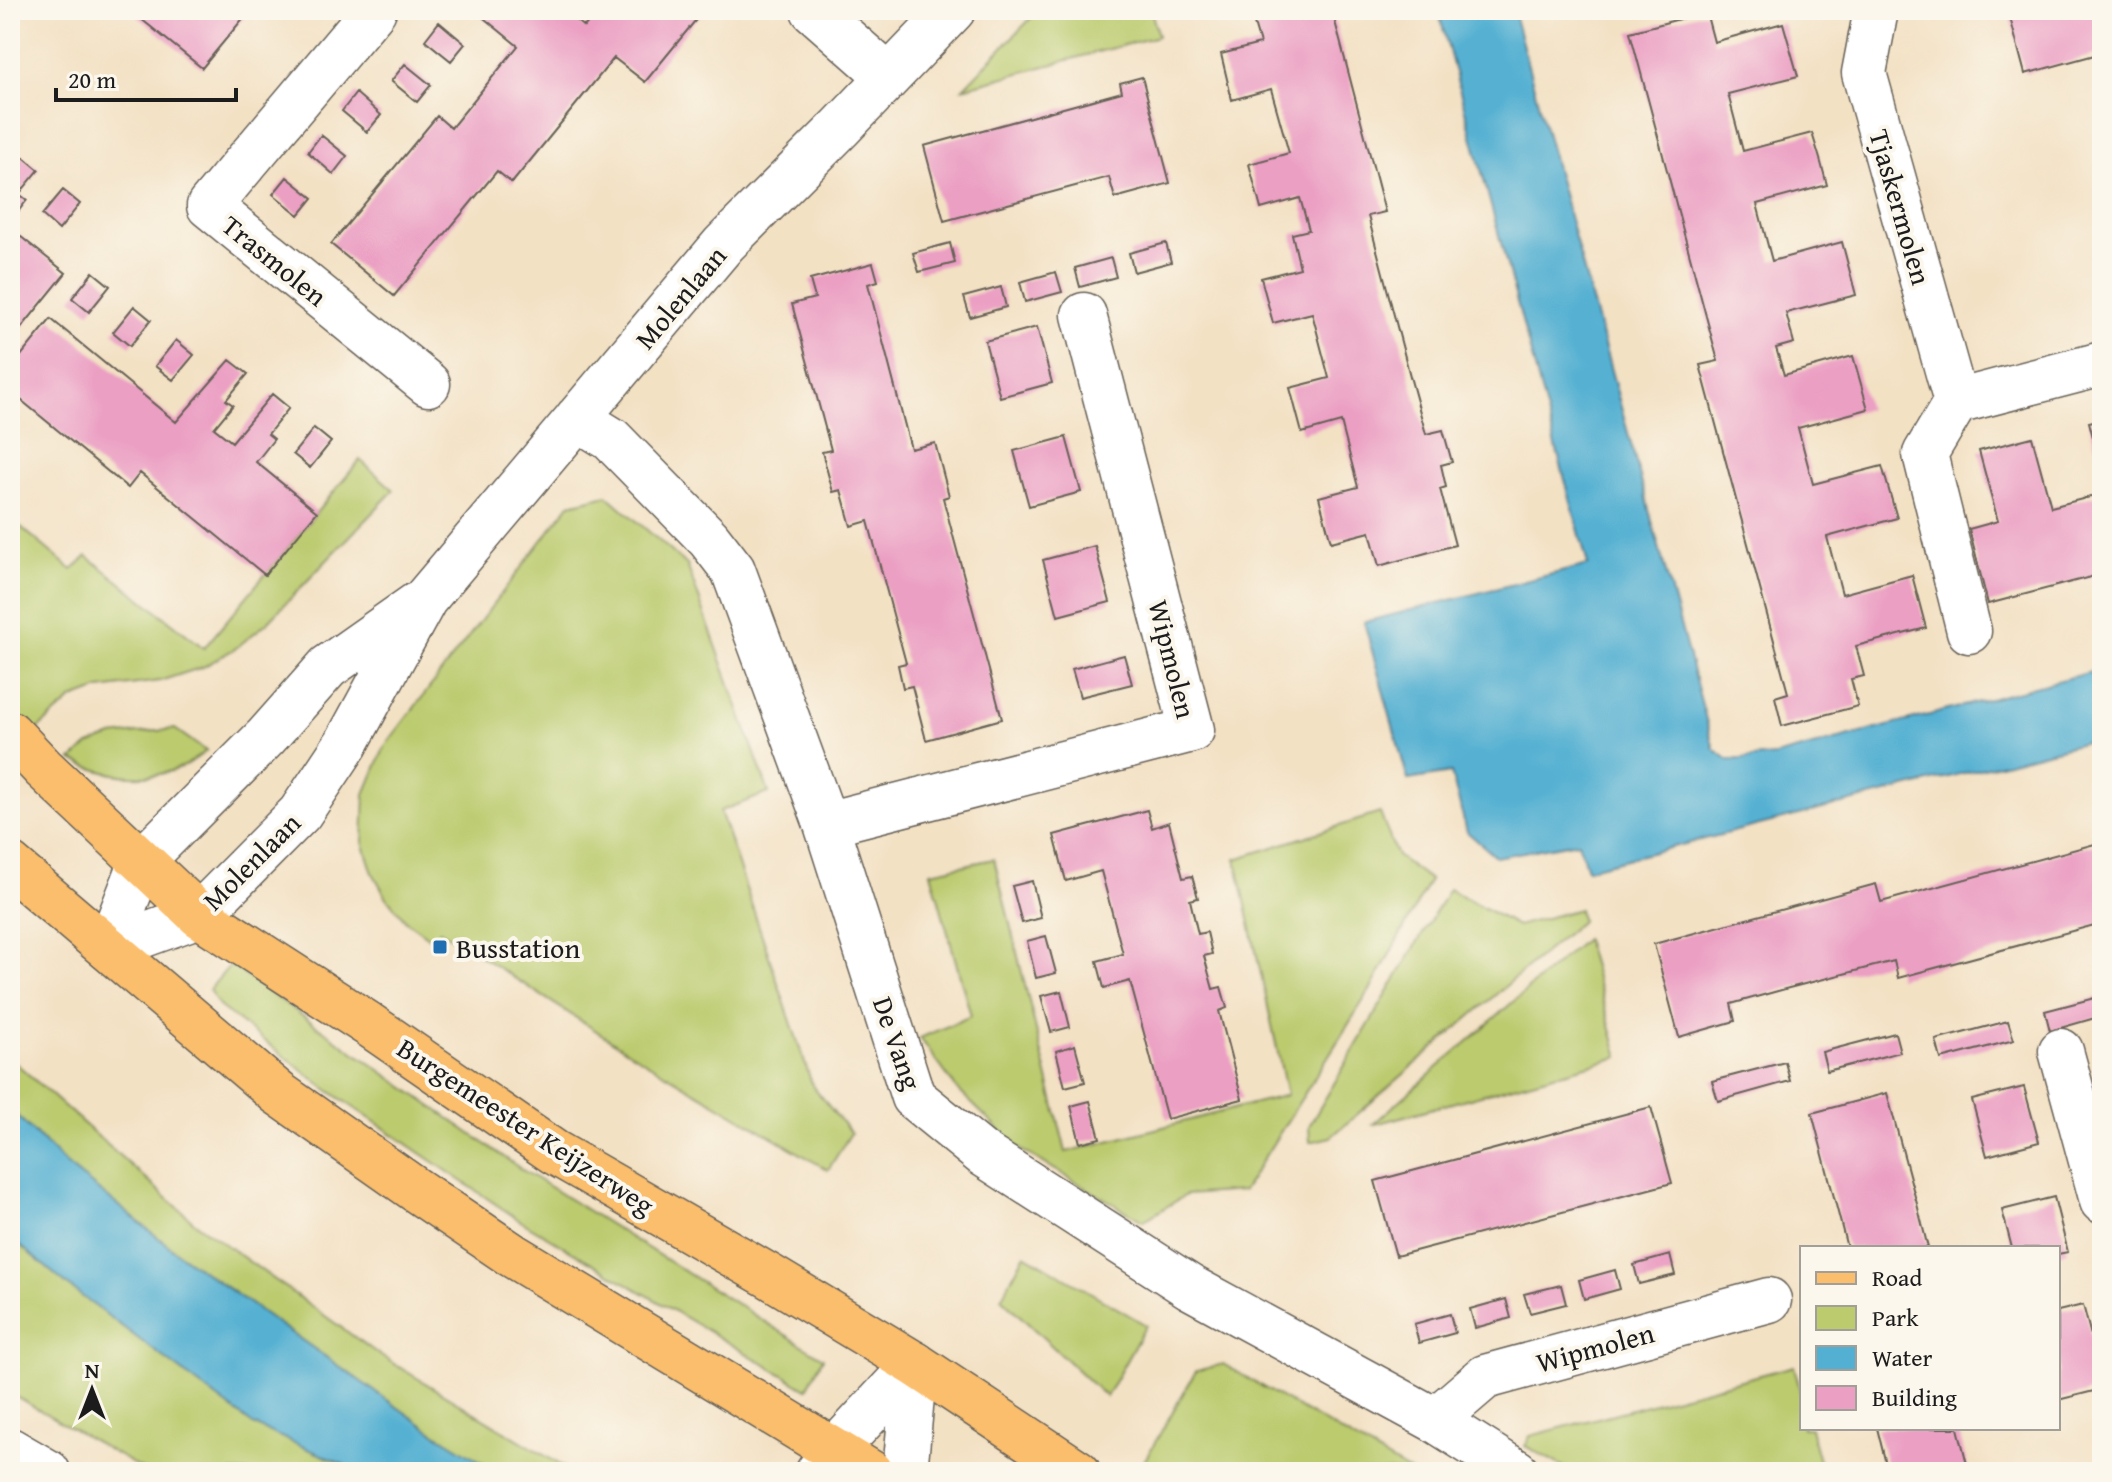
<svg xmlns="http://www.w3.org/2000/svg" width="2112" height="1482" viewBox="0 0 2112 1482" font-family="'Gentium Book Plus',serif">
  <rect width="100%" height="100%" fill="#fbf7ec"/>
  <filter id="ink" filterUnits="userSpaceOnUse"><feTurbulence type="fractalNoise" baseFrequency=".0125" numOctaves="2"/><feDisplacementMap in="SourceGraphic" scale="16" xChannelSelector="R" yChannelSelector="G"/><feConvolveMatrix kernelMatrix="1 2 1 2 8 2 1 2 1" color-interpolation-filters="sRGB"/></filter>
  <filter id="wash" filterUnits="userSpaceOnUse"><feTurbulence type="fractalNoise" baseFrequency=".006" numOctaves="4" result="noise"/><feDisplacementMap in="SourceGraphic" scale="32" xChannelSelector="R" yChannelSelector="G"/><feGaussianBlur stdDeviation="1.8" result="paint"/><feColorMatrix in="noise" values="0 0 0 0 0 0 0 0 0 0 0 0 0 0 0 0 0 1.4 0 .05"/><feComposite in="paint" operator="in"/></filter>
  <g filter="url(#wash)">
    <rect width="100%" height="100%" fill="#f3e1c4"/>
    <!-- green -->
    <path fill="#bbcb6e" stroke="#6c7445" stroke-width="2" d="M1039,10h112l7,26 -195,52z
      M360,460l34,30 -125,131 -33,27 -33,19 -43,14 -60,8 -27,10 -39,33 -24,-23v-191l62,52 15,-14 117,92z
      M607,495l80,70 82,228 -49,18 93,276 38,46 -23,37 -199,-118 -189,-122 -8,10 -26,-19 -19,-23 -14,-25 -10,-31 2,-48 20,-48 185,-242z
      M175,729l31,22c-7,5 -14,11 -22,15 -37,17 -76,11 -112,-6l17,-15 23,-9z
      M1380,813l17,43 33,24 -58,107 -129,204 -57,4 -43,26 -125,-73 -61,-59 -37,-51 51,-22 -40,-144 63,-13 72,293 221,-57 -51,-236z
      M1449,889l68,37 62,-17 2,12 -250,216 -21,5 -1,-16z
      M1585,939l34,118 -247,68z
      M230,965l291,204 302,189 -16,31 -285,-167 -194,-132 -109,-84 -10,-16z
      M10,1058l184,164 187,134 191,116h-74l-68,-42 -251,-176 -112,-89 -57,-56z
      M10,1237l61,51 182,137 108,47h-214l-137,-79z
      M1025,1254l121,71 -40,72 -105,-99z
      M1223,1364l187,108h-255l-13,-7 54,-94z
      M1794,1366l8,31v31h8l12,44h-249l-48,-26 5,-10z"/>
    <!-- water -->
    <path fill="#54b0d2" stroke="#386677" stroke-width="2" d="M1438,10h75l201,739 15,11 46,-4 327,-87v69l-515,131 -9,-27 -82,15 -29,-25 -16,-59 -43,7 -44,-158 224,-57z
      M10,1109l57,56 112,89 251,176 68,42h-137l-108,-47 -182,-137 -61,-51z"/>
    <g id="blocks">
      <!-- building -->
      <path fill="#eb9fc3" d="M130,10h120l-48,58z
        M474,10h63l7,5 4,-5h15l21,17 14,-17h106l-59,72 -31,-24 -102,125 -15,-12 -103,125 -63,-52 106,-128 14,12 67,-82z
        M1250,10h82l53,202 -17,4 43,164 15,54 17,-4 9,32 -11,3 5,22 -6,2 15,56 -76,21 -9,-34 -39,10 -12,-45 39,-10 -17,-65 -39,11 -12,-45 39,-10 -17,-65 -39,10 -12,-45 39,-10 -8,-34 17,-4 -9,-32 -39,11 -12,-45 40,-11 -18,-64 -39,11 -11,-46 39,-10z
        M2008,10h94v43l-77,21z
        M1706,12l8,30 69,-19 15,53 -70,18 15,57 69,-18 8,26 7,26 -70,19 15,57 70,-19 14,53 -70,18 8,30 -18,5 8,27 69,-19 15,53 -70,19 15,56 69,-18 15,52 -70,19 15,57 70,-19 14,53 -70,18 8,30 -13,3 7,27 -76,20 -7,-29 13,-4 -88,-328 18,-4 -88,-329z
        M439,22l26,22 -14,17 -26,-21z
        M405,64l26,21 -14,17 -26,-21z
        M1142,77l28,106 -55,15 -6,-21 -165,44 -20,-75 198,-54 -2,-9z
        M356,93l25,22 -14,17 -25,-21z
        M321,135l26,21 -14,18 -25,-22z
        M21,155l18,15 -20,24 8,6 -17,22v-53z
        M287,177l26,21 -14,17 -26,-21z
        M63,190l17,14 -21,26 -17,-15z
        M10,228l56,45 -52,64 -4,-3z
        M950,243l5,20 -36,9 -6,-19z
        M1166,243l5,19 -37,10 -5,-19z
        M1111,258l5,19 -36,10 -5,-19z
        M873,263l5,18 -10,3 43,165 24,-6 14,53 -6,2 59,221 -76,21 -14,-54 -9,2 -5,-23 8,-2 -38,-142 -17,5 -10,-36 -8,2 -11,-40 9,-2 -39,-146 23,-6 -5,-18z
        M93,272l17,14 -21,26 -17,-14z
        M1056,272l6,20 -37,10 -5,-20z
        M1001,287l5,20 -36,10 -6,-20z
        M134,306l17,14 -21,26 -17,-14z
        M51,319l125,103 54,-62 18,14 -22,26 7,5 -19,23 18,14 40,-48 17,14 -21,26 6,5 -18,23 61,50 -52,63 -125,-102 -12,15 -118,-97v-22z
        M1037,327l15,56 -52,14 -15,-56z
        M176,340l18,15 -21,25 -18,-14z
        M2102,419v49h-1l-12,-46z
        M314,428l17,14 -21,26 -17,-14z
        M1066,437l15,55 -52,14 -15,-55z
        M2032,437l19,70 51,-13v80l-114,30 -19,-75 29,-8 -19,-70z
        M1095,546l15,56 -52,14 -15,-56z
        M1124,655l8,29 -52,13 -8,-28z
        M1147,810l5,18 17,-6 14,56 9,-2 6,22 -8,2 8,34 9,-2 5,22 -8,2 9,33 8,-2 6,21 -8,3 23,88 -75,20 -37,-138 -26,7 -7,-27 26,-7 -22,-83 -35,10 -12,-46z
        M2102,842v81l-204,55 -4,-17 -109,28 -54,15 4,17 -56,16 -25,-93 222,-60 5,18z
        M1032,881l9,37 -19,5 -10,-37z
        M1046,936l10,37 -20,5 -9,-37z
        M1061,991l9,36 -19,5 -10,-36z
        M2102,996v20l-52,15 -5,-20z
        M2008,1021l6,19 -73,19 -5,-19z
        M1895,1033l5,19 -73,19 -5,-19z
        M1075,1045l10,37 -20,5 -9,-36z
        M1785,1062l5,19 -72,20 -6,-20z
        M2024,1087l15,55 -52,14 -15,-56z
        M1887,1093l30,111 11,44h-81l-6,-24 -29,-111z
        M1090,1101l10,37 -20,5 -9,-37z
        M1651,1107l21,76 -276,73 -21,-75z
        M2054,1197l14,55 -10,2v-6h-46l-10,-38z
        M1670,1255l5,20 -36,9 -5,-19z
        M1615,1270l5,19 -36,10 -5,-19z
        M1561,1285l5,19 -36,9 -6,-19z
        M1506,1299l5,19 -36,10 -5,-19z
        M2083,1305l19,73v11l-44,11v-89z
        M1450,1314l5,19 -36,10 -5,-19z
        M1877,1428h81l11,44h-81z"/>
    </g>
  </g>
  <g filter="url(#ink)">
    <use href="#blocks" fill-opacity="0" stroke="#676157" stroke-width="2"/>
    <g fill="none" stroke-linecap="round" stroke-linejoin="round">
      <defs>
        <path id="minor" d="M374,10l-165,196 219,178
          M813,10l76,67
          M1876,10l-12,63 92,329 146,-38
          M1956,402l-31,52 44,177
          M577,418l34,21 98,100 24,31 93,254 87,273 70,57 207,133 245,133 82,52
          M826,824l366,-94 -108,-415
          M108,948l91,-33 101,-102 46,-69 79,-145 299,-355 117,-117 112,-117
          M108,948l34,-87 124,-124 62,-70 88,-62
          M2061,1051l41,150
          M1435,1420l50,-43 284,-77
          M10,1450l38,22
          M818,1472l16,-21 81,-87
          M905,1472l10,-108"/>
        <path id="major" d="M10,733l33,35 156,147 169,109 186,128 217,125 144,87 163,108
          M10,865l268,228 138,97 96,65 358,217"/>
      </defs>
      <!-- minor casing -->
      <use href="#minor" stroke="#676157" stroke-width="47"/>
      <!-- major casing -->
      <use href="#major" stroke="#676157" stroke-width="47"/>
      <!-- minor -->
      <use href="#minor" stroke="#fff" stroke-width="44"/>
      <!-- major -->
      <use href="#major" stroke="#fabe6d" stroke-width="44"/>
    </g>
  </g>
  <!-- markers -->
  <rect fill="#1f6fb2" stroke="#fbf7ec" stroke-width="3" x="432" y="939" width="16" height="16" rx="4"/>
  <g text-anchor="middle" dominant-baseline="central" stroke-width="8" stroke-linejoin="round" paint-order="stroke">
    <!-- street labels -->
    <g font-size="28" fill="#1c1c1c" stroke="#fbf7ec">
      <text transform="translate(1901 207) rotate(74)">Tjaskermolen</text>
      <text transform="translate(275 260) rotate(39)">Trasmolen</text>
      <text transform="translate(680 297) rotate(-50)">Molenlaan</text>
      <text transform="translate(1173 659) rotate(76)">Wipmolen</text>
      <text transform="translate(251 861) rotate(-45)">Molenlaan</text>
      <text transform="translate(898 1043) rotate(71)">De Vang</text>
      <text transform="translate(526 1126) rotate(33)">Burgemeester Keijzerweg</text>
      <text transform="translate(1595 1347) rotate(-15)">Wipmolen</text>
    </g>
    <!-- poi labels -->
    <g font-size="28" fill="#1c1c1c" stroke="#fbf7ec" text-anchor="start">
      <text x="456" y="947">Busstation</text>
    </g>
  </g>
  <!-- margin -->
  <rect width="2112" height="1482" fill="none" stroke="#fbf7ec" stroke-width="40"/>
  <!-- legend -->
  <rect x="1800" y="1246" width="260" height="184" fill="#fbf7ec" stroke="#a29f99" stroke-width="2"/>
  <rect x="1816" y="1272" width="40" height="12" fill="#fabe6d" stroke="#a29f99" stroke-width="2"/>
  <text x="1872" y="1286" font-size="24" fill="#1c1c1c">Road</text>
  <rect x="1816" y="1306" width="40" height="24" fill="#bbcb6e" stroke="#a29f99" stroke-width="2"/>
  <text x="1872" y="1326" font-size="24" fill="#1c1c1c">Park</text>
  <rect x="1816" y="1346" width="40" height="24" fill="#54b0d2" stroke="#a29f99" stroke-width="2"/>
  <text x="1872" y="1366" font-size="24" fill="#1c1c1c">Water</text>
  <rect x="1816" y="1386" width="40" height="24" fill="#eb9fc3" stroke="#a29f99" stroke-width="2"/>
  <text x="1872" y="1406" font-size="24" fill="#1c1c1c">Building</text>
  <!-- north arrow -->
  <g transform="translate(92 1390)" stroke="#fbf7ec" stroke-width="6" paint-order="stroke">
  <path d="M0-6L14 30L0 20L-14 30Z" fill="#1c1c1c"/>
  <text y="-12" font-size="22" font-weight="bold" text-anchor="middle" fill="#1c1c1c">N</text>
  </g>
  <!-- scale -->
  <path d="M56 88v12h180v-12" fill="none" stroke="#1c1c1c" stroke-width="4"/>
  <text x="68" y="88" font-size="24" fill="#1c1c1c" stroke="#fbf7ec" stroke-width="6" paint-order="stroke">20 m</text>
</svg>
